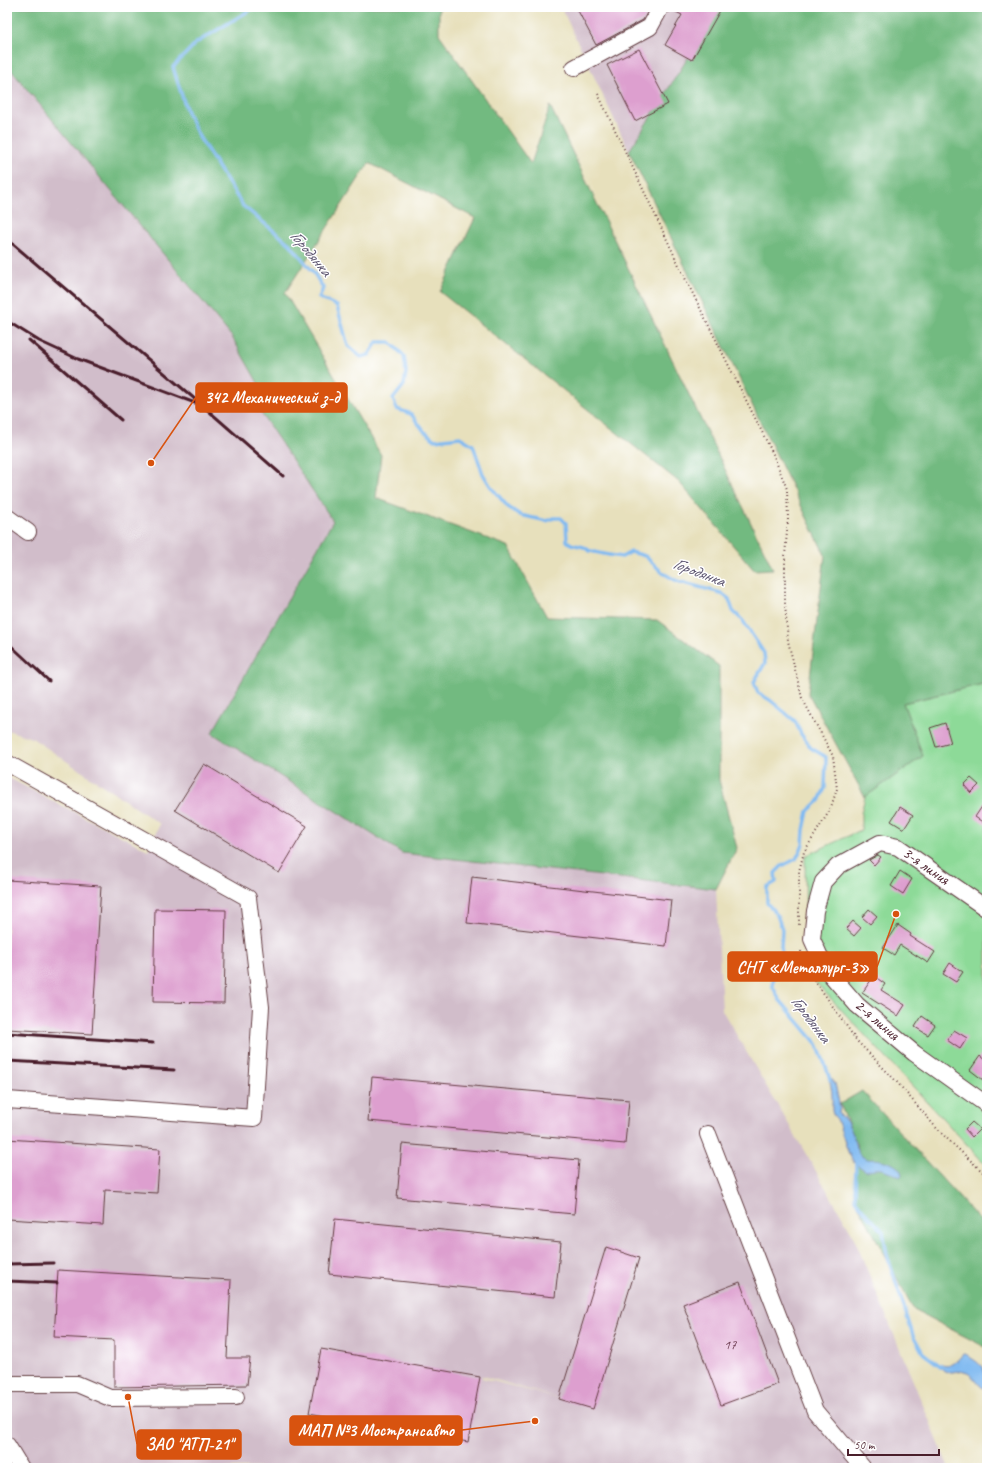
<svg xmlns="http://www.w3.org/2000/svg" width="994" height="1475" viewBox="0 0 994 1475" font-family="Caveat,sans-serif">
  <rect width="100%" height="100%" fill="#fff"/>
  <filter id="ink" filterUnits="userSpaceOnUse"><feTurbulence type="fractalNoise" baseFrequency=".025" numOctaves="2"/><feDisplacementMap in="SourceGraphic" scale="8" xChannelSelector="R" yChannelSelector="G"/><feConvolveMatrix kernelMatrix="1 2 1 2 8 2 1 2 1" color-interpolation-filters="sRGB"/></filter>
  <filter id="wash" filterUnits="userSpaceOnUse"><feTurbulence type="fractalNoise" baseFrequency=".012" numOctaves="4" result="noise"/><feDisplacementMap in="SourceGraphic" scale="16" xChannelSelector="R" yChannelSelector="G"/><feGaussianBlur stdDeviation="0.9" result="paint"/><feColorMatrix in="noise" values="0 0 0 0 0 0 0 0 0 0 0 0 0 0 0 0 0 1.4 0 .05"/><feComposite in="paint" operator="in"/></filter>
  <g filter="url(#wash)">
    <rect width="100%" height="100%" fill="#e7e0bc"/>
    <!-- industrial -->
    <path fill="#d1bdca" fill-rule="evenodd" d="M561,7h163l-92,150z
      M7,65l225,272 30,53 -7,14 78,117 -121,212 190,120 314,36 6,121 130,223 97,235h-942v-691l141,73 12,-26 -128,-86 -25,-8zM482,1376l85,25 -85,-23z"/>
    <!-- green -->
    <path fill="#8dda98" stroke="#6c7c62" d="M987,683v483l-181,-194 -1,-116 56,-26v-17l4,-16 58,-41 -20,-53z"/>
    <!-- forest -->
    <path fill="#72ba80" stroke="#5e6c56" d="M7,7h432v27l92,130 19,-58 223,463 -19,1 -75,-88 -239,-190 35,-74 -106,-55 -84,130 96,162 -5,43 132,48 39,71 110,3 62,46v114l18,68 -21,41 -314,-36 -190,-120 121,-212 -78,-117 7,-14 -30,-53 -225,-272z
      M720,7h267v676l-84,20 20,53 -58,41 -57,-104 17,-138 -196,-404z
      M862,1091l125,137v120l-73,-38 -59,-111 2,-48 -1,-9 -16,-38z"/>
    <!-- water -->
    <path fill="#80baf1" stroke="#656c8e" d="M829,1076l6,7 5,25 -1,6c8,6 12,14 15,24 2,8 1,14 9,19 6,4 11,1 18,3 9,2 20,6 21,15l-2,2c-14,-7 -19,-11 -34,-6l-12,-8 -6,-11 -11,-33c-8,-6 -4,-14 -5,-22 0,-7 -2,-14 -3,-21z
      M963,1354c5,0 5,2 8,4 14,8 16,16 16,32 -11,-4 -12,-16 -23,-18 -9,-3 -19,6 -25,-8 12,5 17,-2 24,-10z"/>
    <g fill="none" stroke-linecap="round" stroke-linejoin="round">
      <!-- stream -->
      <path stroke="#80baf1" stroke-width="3.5" d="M255,7l-59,36 -23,24 14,45 12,25 44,69 47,38 24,29 9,15 -4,10 18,8 11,40 13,11 8,-2 8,-13h13l14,14 2,16 -2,13 -11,14 4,10 14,5 13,17 11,9 25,-3 13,8 10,29 8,13 17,20 12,8 27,6 7,-3h7l5,5 1,18 4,3 13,3 6,4 19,4 13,2 9,-5 14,4 18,17 14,8 44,12 8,6 4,12 10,10 21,32 1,10 -11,19 4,11 12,7 25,21 6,13 10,14 15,9 -1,31 -6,13 -11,10 -4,19 -1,15 -7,14 -14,7 -7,7 1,9 -9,5v16l10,12 5,14 -1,18 2,14c-6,7 -9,15 -11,24l7,14 38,45 9,23 4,13
        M856,1160l-1,39 13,17 15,15 4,24 26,80 10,18 19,14"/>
    </g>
    <g id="blocks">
      <!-- building -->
      <path fill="#dd9fcf" d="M576,7h70l2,4 -5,9 -47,25z
        M670,7h52l-30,53 -27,-15 17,-30 -12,-6z
        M639,49l29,55 -33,17 -28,-56z
        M945,723l6,20 -15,4 -6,-19z
        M204,764l103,62 -28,47 -104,-63z
        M971,778l8,7 -8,8 -7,-8z
        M987,799v26l-12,-8z
        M900,807l13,8 -9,14 -13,-8z
        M878,855l3,2 -7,8 -5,-5z
        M900,871l12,8 -9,15 -12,-8z
        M472,877l199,23 -5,46 -199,-23z
        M7,880l94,6 -9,148 -85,-5z
        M155,909l71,1 -2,93 -71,-1z
        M869,909l8,7 -7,8 -8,-7z
        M853,921l8,7 -7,8 -8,-7z
        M898,925l13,9 -1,2 25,16 -7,11 -28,-18 -6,10 -11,-7z
        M950,963l13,9 -7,10 -13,-8z
        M874,976l11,8 -4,6 24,15 -7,11 -36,-23z
        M922,1016l13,9 -7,10 -13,-8z
        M954,1030l13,8 -7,11 -13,-9z
        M980,1056l7,6v21l-17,-13z
        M372,1077l257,23 -4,44 -257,-23z
        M972,1122l8,7 -8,8 -7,-8z
        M7,1139l153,10 -3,44 -52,-3 -2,35 -96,-6z
        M402,1144l177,16 -5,54 -177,-16z
        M335,1219l226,23 -6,55 -226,-23z
        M606,1247l33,11 -46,151 -34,-10z
        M58,1270l173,10 -4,78h23l-3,27 -133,2v-47l-60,-3z
        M740,1282l38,102 -57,21 -38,-101z
        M321,1349l159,28 -12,65 -159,-29z"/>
    </g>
  </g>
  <g filter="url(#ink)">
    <use href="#blocks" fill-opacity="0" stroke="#623c41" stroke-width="1"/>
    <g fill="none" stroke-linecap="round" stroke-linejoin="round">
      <defs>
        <path id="minor" d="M574,68l76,-41 11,-20
          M7,517l21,15
          M7,763l241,135 13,109 -7,111 -247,-18
          M987,909l-89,-62 -18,-4 -42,23 -15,16 -8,29 -3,28 13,29 32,37 57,48 73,52
          M708,1134l107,277 48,57
          M7,1384h70l33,14 126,-1
          M7,1445l14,23"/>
      </defs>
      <!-- minor casing -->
      <use href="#minor" stroke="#623c41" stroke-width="18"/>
      <!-- path -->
      <path stroke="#623c41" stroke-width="2" stroke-dasharray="1 3" stroke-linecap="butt" d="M598,94l88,186 87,174 14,35 1,30 -3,37v48l3,37 14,57 31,58 4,33 -7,21 -26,42 -5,19v54
        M801,951l1,9 13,21 42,60 39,40 43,50 48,45"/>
      <!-- minor -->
      <use href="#minor" stroke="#fff" stroke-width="16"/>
      <!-- rail -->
      <path stroke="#4a1f2b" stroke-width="3" d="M7,239l196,167 80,70
        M7,321l32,20 39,18 117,44
        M29,340l92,80
        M7,642l42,39
        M7,1033l146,10
        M7,1061l167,9
        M7,1264l46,-1
        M7,1281l50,2"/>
    </g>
  </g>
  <g text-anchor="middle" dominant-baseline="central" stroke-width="3" stroke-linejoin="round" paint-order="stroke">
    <!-- number labels -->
    <g font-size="14" fill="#6f3f54">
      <text x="730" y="1344">17</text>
    </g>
    <!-- street labels -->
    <g font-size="16" fill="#4a1f2b" stroke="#fff">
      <text transform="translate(926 866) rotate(35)">3-я линия</text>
      <text transform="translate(877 1020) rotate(41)">2-я линия</text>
    </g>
    <!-- water labels -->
    <g font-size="17" font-style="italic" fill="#5d5570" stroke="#fff">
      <text transform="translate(311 253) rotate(50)">Городянка</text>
      <text transform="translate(699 572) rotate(21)">Городянка</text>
      <text transform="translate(811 1019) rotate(53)">Городянка</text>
    </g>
  </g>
  <!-- callouts -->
  <path fill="none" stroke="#d8530f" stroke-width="1.5" d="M151 463L196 397M896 914L877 967M535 1421L462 1430M128 1397L137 1444"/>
  <g fill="#d8530f" stroke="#fff" stroke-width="1.5">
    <circle cx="151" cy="463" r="4"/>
    <circle cx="896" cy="914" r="4"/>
    <circle cx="535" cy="1421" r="4"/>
    <circle cx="128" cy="1397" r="4"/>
  </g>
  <g fill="#d8530f" stroke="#d8530f" stroke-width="1.5">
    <rect x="196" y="383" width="151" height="29" rx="4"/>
    <rect x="728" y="952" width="149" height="29" rx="4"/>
    <rect x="290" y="1416" width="172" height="29" rx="4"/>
    <rect x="137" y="1430" width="104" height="29" rx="4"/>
  </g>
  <g font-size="17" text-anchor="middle" font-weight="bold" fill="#fff">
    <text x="272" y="403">342 Механический з-д</text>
    <text x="803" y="973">СНТ «Металлург-3»</text>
    <text x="376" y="1436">МАП №3 Мострансавто</text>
    <text x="189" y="1450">ЗАО "АТП-21"</text>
  </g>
  <!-- margin -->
  <rect width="994" height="1475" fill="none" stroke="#fff" stroke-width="24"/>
  <!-- scale -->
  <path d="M848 1449v6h91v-6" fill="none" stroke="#4a1f2b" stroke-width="2"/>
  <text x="854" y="1449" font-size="12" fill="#4a1f2b" stroke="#ffffff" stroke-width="3" paint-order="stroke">50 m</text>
</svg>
